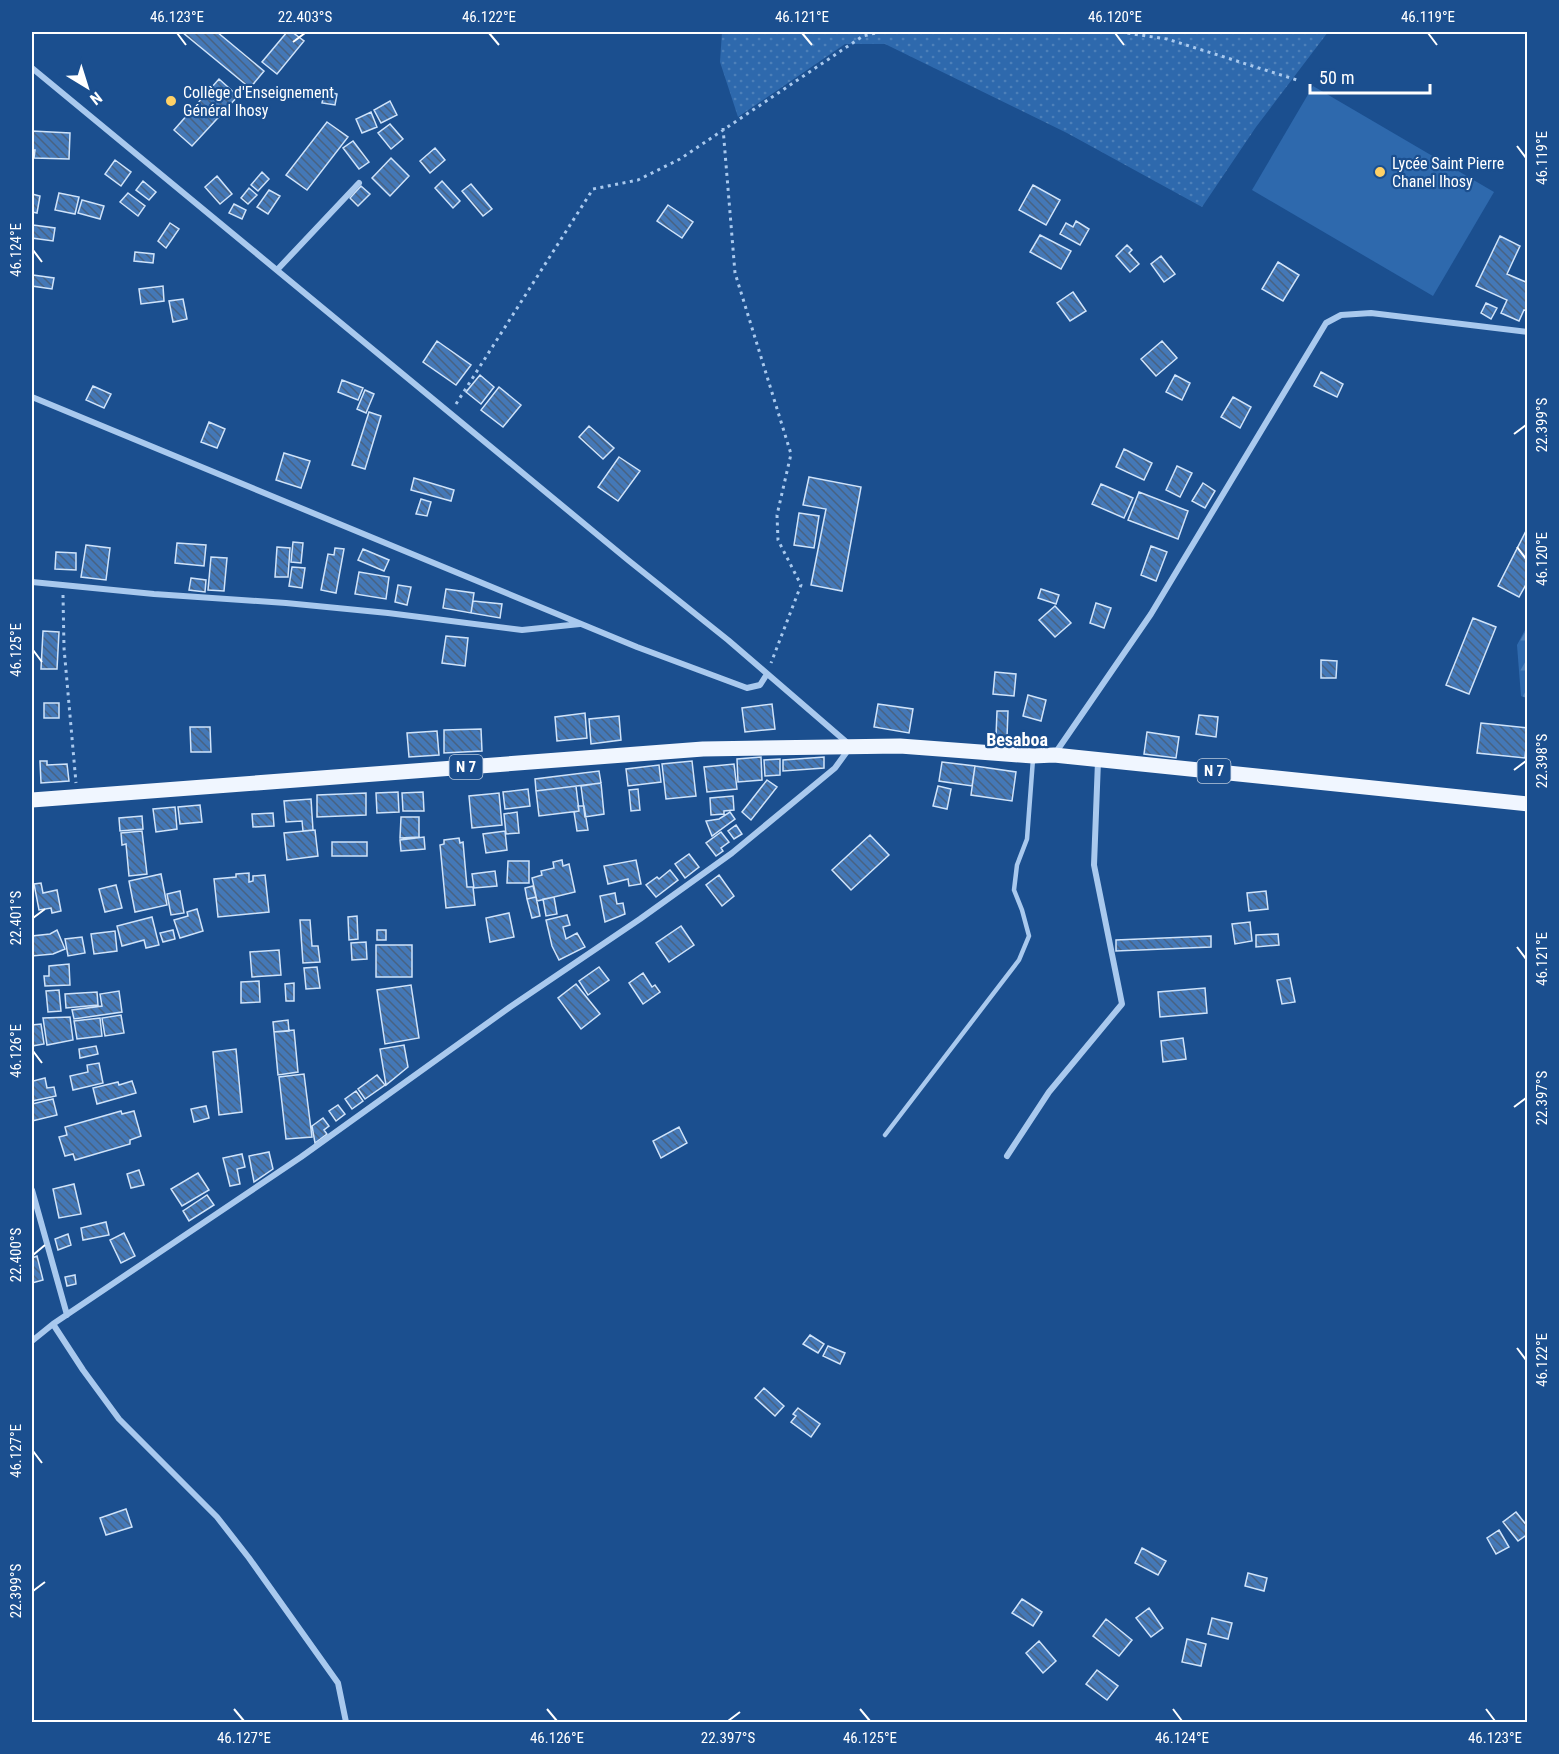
<svg xmlns="http://www.w3.org/2000/svg" width="1559" height="1754" viewBox="0 0 1559 1754" font-family="'Roboto Condensed',sans-serif">
  <defs>
    <pattern id="green-dots" width="8" height="8" patternUnits="userSpaceOnUse" patternTransform="scale(1.5)"><rect width="8" height="8" fill="#2e69ad"/><path d="M2 2h.1M6 6h.1" fill="none" stroke="#4d80b9" stroke-width="1.8" stroke-linecap="round"/></pattern>
    <pattern id="forest-firs" width="22" height="20" patternUnits="userSpaceOnUse" patternTransform="scale(1.5)"><rect width="22" height="20" fill="#2e69ad"/><path d="M5 1l3.5 6h-7zM16 11l3.5 6h-7z" fill="#4d80b9"/></pattern>
    <pattern id="building-back-hatch" width="6" height="6" patternUnits="userSpaceOnUse" patternTransform="scale(1.5)"><rect width="6" height="6" fill="#4478b7"/><path d="M-1 5l2 2M0 0l6 6M5-1l2 2" fill="none" stroke="#486282"/></pattern>
  </defs>
  <rect width="100%" height="100%" fill="#1b4f8f"/>
  <!-- green -->
  <path fill="url(#green-dots)" d="M722,32h606l-72,95 -54,80 -135,-74 -182,-89h-40l-107,73 -18,-55z"/>
  <!-- forest -->
  <path fill="url(#forest-firs)" d="M1525,630h3l-1,68 -6,-2 -4,-51z"/>
  <!-- pitch -->
  <path fill="#2e69ad" d="M1313,86l181,106 -61,104 -181,-106z"/>
  <!-- building -->
  <path fill="url(#building-back-hatch)" stroke="#cfe3fa" stroke-width="1.5" d="M182,32h35l47,39 -14,17z
    M287,32h5l12,9 -27,33 -15,-12z
    M219,79l19,17 -46,50 -18,-16z
    M325,91l12,3 -2,11 -13,-2z
    M390,101l7,14 -16,8 -7,-13z
    M371,112l6,15 -15,6 -6,-14z
    M327,122l21,15 -41,53 -21,-15z
    M390,124l13,15 -12,10 -13,-16z
    M32,131l38,2 -1,26 -35,-1 1,-8h-3z
    M353,141l16,21 -10,7 -16,-21z
    M435,148l10,12 -15,13 -10,-12z
    M391,158l18,18 -19,20 -18,-18z
    M115,160l16,12 -10,14 -16,-12z
    M262,172l7,7 -11,12 -7,-6z
    M217,176l15,18 -12,10 -15,-17z
    M143,181l13,11 -7,8 -13,-10z
    M442,181l18,20 -7,7 -18,-20z
    M471,184l21,25 -9,7 -21,-25z
    M1033,185l27,15 -14,25 -27,-15z
    M361,186l9,8 -12,12 -8,-8z
    M249,188l8,7 -9,9 -7,-6z
    M269,190l11,6 -12,18 -11,-7z
    M59,193l20,4 -4,17 -20,-4z
    M128,193l17,13 -7,10 -18,-14z
    M32,194l8,2 -3,17 -5,-1z
    M82,200l22,6 -4,13 -22,-6z
    M234,204l12,6 -4,9 -13,-6z
    M668,205l25,17 -11,16 -25,-17z
    M1076,221l13,8 -9,16 -20,-11 6,-11 7,4z
    M170,223l9,6 -13,19 -8,-7z
    M33,225l22,3 -2,13 -21,-3z
    M1040,235l31,16 -10,18 -31,-17z
    M1500,236l20,10 -13,28 21,9v28l-4,-1 -5,11 -18,-8 6,-13 -31,-14z
    M1127,245l5,5 -3,3 10,11 -9,8 -14,-16z
    M135,252l19,2 -1,9 -19,-2z
    M1161,256l14,18 -11,8 -13,-18z
    M1278,262l21,13 -16,26 -21,-12z
    M33,275l21,3 -2,11 -20,-3z
    M163,286l1,15 -23,3 -2,-15z
    M1073,292l13,19 -16,10 -13,-18z
    M183,299l4,20 -14,3 -4,-21z
    M1486,303l11,5 -6,11 -10,-6z
    M437,341l34,24 -15,20 -33,-23z
    M1162,341l15,17 -21,18 -15,-17z
    M1321,372l22,12 -6,13 -23,-11z
    M480,375l14,12 -13,17 -15,-12z
    M1175,375l15,8 -8,17 -16,-8z
    M342,380l21,8 -5,12 -20,-8z
    M93,386l18,8 -7,14 -18,-8z
    M499,387l22,18 -18,22 -22,-17z
    M365,390l9,4 -8,19 -9,-4z
    M1233,397l18,10 -11,21 -19,-11z
    M369,412l12,4 -16,53 -13,-4z
    M209,422l16,7 -8,19 -16,-6z
    M589,426l25,22 -11,11 -24,-22z
    M1124,449l28,14 -8,17 -28,-13z
    M284,453l26,8 -9,27 -25,-8z
    M619,457l21,14 -22,30 -20,-14z
    M1177,466l15,7 -12,24 -14,-7z
    M809,477l52,10 -19,104 -31,-6 15,-76 -23,-4z
    M414,478l40,12 -3,11 -40,-11z
    M1203,483l12,8 -10,17 -13,-7z
    M1101,484l32,14 -9,20 -32,-14z
    M1139,492l49,19 -10,28 -50,-19z
    M421,499l10,3 -4,14 -11,-2z
    M799,513l20,3 -5,32 -20,-3z
    M1528,527v54l-9,16 -21,-11z
    M293,542l10,1 -2,20 -10,-1z
    M177,543l29,2 -2,21 -29,-3z
    M86,545l24,3 -4,32 -25,-3z
    M1151,546l16,6 -11,29 -15,-6z
    M277,547l13,1 -2,29h-13z
    M335,548l9,1 -8,44 -15,-3 7,-36 6,1z
    M363,549l26,11 -5,11 -26,-11z
    M56,552l20,1v17l-21,-1z
    M211,557l16,1 -3,33 -16,-1z
    M292,567l13,1 -3,20 -13,-2z
    M359,572l30,5 -3,22 -31,-5z
    M191,578l15,2 -1,12 -16,-2z
    M398,585l13,2 -4,18 -12,-3z
    M446,589l28,4 -3,20 -28,-5z
    M1041,589l18,6 -3,9 -18,-6z
    M473,601l29,3 -2,14 -29,-5z
    M1096,603l15,5 -7,20 -14,-5z
    M1055,606l16,17 -16,14 -16,-17z
    M1473,618l23,9 -27,67 -23,-9z
    M43,631l16,1 -2,37h-16z
    M446,636l22,2 -3,28 -23,-3z
    M1321,660l16,1 -1,17h-15z
    M995,672l21,2 -2,22 -21,-2z
    M1028,695l18,5 -5,21 -18,-5z
    M44,703h15v15h-15z
    M772,704l3,25 -30,3 -3,-24z
    M878,704l35,5 -4,24 -35,-6z
    M997,711h11l-1,26 -11,-1z
    M585,713l2,25 -30,3 -2,-24z
    M1199,715l19,2 -2,20 -20,-3z
    M619,716l2,24 -30,4 -2,-25z
    M1481,723l47,5 -3,30 -48,-5z
    M190,727h20l1,25h-20z
    M481,729l1,22 -38,2v-23z
    M437,731l2,24 -30,2 -2,-24z
    M1147,732l32,5 -3,21 -32,-4z
    M761,757l1,23 -24,2 -1,-23z
    M824,757v11l-41,3v-11z
    M780,759v16l-15,1 -1,-16z
    M40,761h7v4l20,-1 2,17 -28,2z
    M692,761l4,35 -30,3 -4,-35z
    M942,762l33,4 -3,20 -33,-5z
    M734,764l3,25 -30,3 -3,-25z
    M659,765l2,17 -33,4 -2,-17z
    M975,766l41,6 -4,29 -41,-6z
    M599,771l2,12 -65,8 -1,-12z
    M767,780l10,7 -26,33 -9,-8z
    M601,783l3,31 -19,3 -4,-31z
    M576,786l3,25 -40,5 -3,-25z
    M938,786l13,3 -4,20 -14,-3z
    M528,789l2,17 -25,3 -2,-17z
    M638,789l2,21 -9,1 -2,-21z
    M398,792l1,20 -22,1 -1,-20z
    M423,792l1,19h-21l-1,-18z
    M366,793v22l-49,2v-22z
    M499,793l3,32 -30,3 -3,-32z
    M733,796l1,14 -10,1v3l-13,1 -1,-17z
    M311,799l2,31 -10,1 -1,-10 -16,1 -2,-21z
    M200,805l2,17 -22,2 -2,-17z
    M578,806h6l4,24 -11,1 -3,-19 5,-1z
    M175,807l2,22 -21,3 -3,-23z
    M517,812l2,21 -13,1 -2,-20z
    M730,812l5,7 -23,17 -6,-15 13,-2z
    M273,813l1,13 -21,1 -1,-13z
    M142,816l1,13 -23,2 -1,-13z
    M401,817h18v20l-19,1z
    M736,825l6,9 -8,5 -6,-8z
    M315,830l3,26 -31,4 -3,-27z
    M142,831l5,43 -18,2 -3,-32 -4,1 -1,-12z
    M505,831l2,19 -21,3 -3,-19z
    M721,832l8,10 -8,6 2,3 -7,5 -10,-13z
    M870,835l19,20 -38,35 -19,-20z
    M424,837l1,12 -24,2 -1,-11z
    M459,838l1,5 3,-1 4,45h6l2,18 -29,3 -6,-63 4,-1v-4z
    M332,842h35v14h-35z
    M689,854l10,13 -14,11 -10,-14z
    M562,860l1,6 6,-2 6,28 -38,9 -5,-23 10,-3 -1,-4 13,-3 -1,-6z
    M636,860l5,24 -12,2 -1,-7 -20,5 -4,-18z
    M508,861h21v22h-22z
    M670,870l8,10 -22,17 -10,-12 11,-8 2,2z
    M495,871l2,15 -23,2 -2,-14z
    M249,873v9l4,-1v-5l12,-1 4,37 -51,5 -4,-38 22,-2v-3z
    M161,874l6,31 -32,7 -6,-31z
    M719,875l15,21 -12,10 -16,-21z
    M41,883l2,10 14,-3 4,21 -9,2 -1,-5 -12,2 -5,-26z
    M116,885l6,23 -17,4 -6,-23z
    M533,886l3,11 -9,2 -2,-11z
    M180,891l4,22 -13,2 -4,-21z
    M1266,891l2,18 -19,2 -2,-18z
    M615,893l2,11 6,-1 2,11 -20,8 -5,-26z
    M536,897l4,19 -8,2 -5,-19z
    M554,897l3,17 -11,2 -3,-17z
    M197,909l6,22 -23,7 -6,-18 14,-4 -1,-4z
    M509,913l5,24 -24,5 -4,-24z
    M567,915l3,10 -7,2 3,12 11,-6 8,14 -26,13 -7,-14 -6,-26z
    M357,916l1,23 -9,1 -1,-23z
    M152,917l7,28 -13,3 -2,-8 -22,6 -5,-20z
    M300,920h10l2,26h6l2,16 -17,1z
    M1250,922l2,19 -17,3 -3,-20z
    M681,926l13,19 -25,17 -13,-19z
    M57,930l8,19 -12,5 -21,2v-20l18,-2z
    M173,930l2,9 -12,3 -3,-9z
    M377,930h9v10h-9z
    M115,931l2,20 -23,3 -3,-20z
    M1278,934l1,11 -23,2v-12z
    M1211,936v11l-95,4v-11z
    M82,937l3,16 -17,3 -3,-17z
    M366,942l1,17 -15,1 -1,-17z
    M376,945h36v32h-36z
    M279,950l2,25 -29,2 -2,-25z
    M69,964l1,21 -25,1 -1,-10h5v-10z
    M317,967l3,21 -14,1 -2,-21z
    M599,967l10,13 -21,15 -9,-14z
    M643,973l9,14 3,-2 5,7 -17,12 -14,-21z
    M1290,978l5,24 -13,2 -5,-24z
    M259,981l1,21 -19,1v-21z
    M294,983v18h-8l-1,-17z
    M576,984l24,30 -19,15 -23,-31z
    M411,985l8,53 -34,6 -8,-54z
    M1205,988l2,25 -47,4 -2,-25z
    M59,990l2,21 -13,1 -2,-21z
    M119,991l3,21 -48,7 -2,-9 30,-4 -2,-12z
    M97,992l1,13 -32,3 -1,-14z
    M121,1015l3,18 -19,3 -3,-18z
    M70,1017l3,23 -26,5 -4,-27z
    M100,1018l2,18 -25,3 -3,-18z
    M288,1020l1,11 -15,1 -1,-10z
    M41,1024l3,20 -12,2v-21z
    M294,1030l4,42 -20,3 -4,-43z
    M1183,1038l3,21 -23,3 -2,-21z
    M404,1045l4,22 -22,18 -6,-36z
    M96,1046l2,8 -18,4 -1,-9z
    M236,1049l6,63 -23,3 -6,-63z
    M99,1063l4,20 -30,7 -3,-14 18,-4 -1,-7z
    M304,1074l8,63 -26,2 -7,-62z
    M377,1075l8,10 -20,14 -7,-10z
    M45,1078l2,10 7,-1 2,9 -24,5 1,-20z
    M132,1081l4,12 -39,11 -4,-16 25,-6 1,3z
    M356,1091l7,10 -11,8 -7,-10z
    M53,1099l4,16 -25,6v-17z
    M338,1105l7,9 -9,7 -7,-10z
    M206,1106l3,12 -15,4 -3,-13z
    M121,1111l1,3 12,-3 7,25 -11,4v4l-55,16 -2,-6 -8,2 -6,-19 8,-2 -2,-8z
    M323,1118l6,8 -5,4 3,4 -12,9 -3,-17z
    M679,1127l8,16 -26,15 -8,-17z
    M269,1152l4,17 -19,13 -5,-26z
    M242,1154l3,13 -8,2 3,15 -10,2 -7,-28z
    M139,1170l5,15 -13,3 -4,-14z
    M198,1173l11,17 -27,16 -11,-17z
    M74,1184l7,30 -22,4 -6,-29z
    M207,1195l7,10 -25,16 -6,-10z
    M106,1222l3,13 -26,5 -2,-12z
    M124,1233l11,23 -14,7 -11,-23z
    M68,1234l3,11 -13,5 -3,-11z
    M37,1256l6,24 -11,3v-25z
    M75,1275l1,9 -9,2 -2,-9z
    M810,1335l14,9 -6,9 -15,-9z
    M828,1346l17,7 -5,11 -17,-8z
    M764,1388l20,18 -9,10 -20,-18z
    M798,1408l22,16 -9,13 -20,-15 5,-6 -3,-2z
    M126,1509l6,18 -26,8 -6,-17z
    M1516,1512l12,15v7l-10,7 -15,-19z
    M1499,1530l10,17 -13,7 -9,-16z
    M1142,1548l24,13 -8,14 -23,-12z
    M1248,1573l19,5 -3,13 -19,-5z
    M1022,1599l20,13 -9,14 -21,-13z
    M1149,1608l14,20 -12,9 -15,-19z
    M1212,1618l20,5 -4,16 -20,-5z
    M1106,1619l26,21 -13,16 -26,-20z
    M1187,1639l19,5 -5,22 -19,-4z
    M1039,1641l17,20 -13,12 -17,-20z
    M1097,1670l21,16 -11,14 -21,-16z"/>
  <g fill="none" stroke-linecap="round" stroke-linejoin="round">
    <!-- path -->
    <path stroke="#a9c9ee" stroke-width="3" stroke-dasharray="3 4.5" stroke-linecap="butt" d="M1012,32h3
      M1120,32l47,7 130,41
      M723,128l12,145 56,181 -14,61 1,25 23,45 -30,78
      M456,404l137,-215 45,-9 42,-21 183,-123 17,-4
      M63,595l1,53 12,135"/>
    <!-- lane -->
    <path stroke="#a9c9ee" stroke-width="4.5" d="M885,1135l134,-175 10,-24 -7,-26 -8,-20 3,-25 10,-26 6,-80"/>
    <!-- street -->
    <path stroke="#a9c9ee" stroke-width="6" d="M32,68l596,492 100,80 123,106 -16,22 -103,85 -92,66 -130,88 -209,150 -248,167 -21,17
      M277,270l82,-87
      M32,397l605,250 110,41 13,-3 7,-11
      M32,582l122,12 132,9 102,10 134,17 58,-6
      M1054,755l97,-141 175,-291 15,-8 30,-2 157,19
      M1007,1156l42,-64 73,-88 -28,-139 4,-104
      M32,1190l35,125
      M53,1324l30,46 36,49 98,98 32,41 89,125 8,39"/>
    <!-- primary -->
    <path stroke="#f0f6ff" stroke-width="15" d="M32,800l671,-51 197,-3 133,10 21,-1 474,49"/>
  </g>
  <!-- ticks -->
  <path fill="none" stroke="#fff" stroke-width="2" d="M177,33l9,12M489,33l10,12M802,33l10,12M1115,33l9,12M1428,33l9,12M293,42l12,-9M1517,146l9,12M33,250l9,12M1514,434l12,-9M1517,547l9,12M33,650l9,12M1514,770l12,-9M33,918l12,-9M1517,947l9,12M33,1051l9,12M1514,1107l12,-9M33,1255l12,-10M1517,1348l9,12M33,1451l9,12M33,1591l12,-9M234,1709l10,12M547,1709l10,12M860,1709l10,12M1173,1709l9,12M1486,1709l9,12M728,1721l12,-9"/>
  <!-- markers -->
  <g fill="#ffd166" stroke="#1b4f8f" stroke-width="2">
    <circle cx="171" cy="101" r="6"/>
    <circle cx="1380" cy="172" r="6"/>
  </g>
  <g text-anchor="middle" dominant-baseline="central" stroke-width="4.5" stroke-linejoin="round" paint-order="stroke">
    <!-- shield labels -->
    <g fill="#1b4f8f" stroke="#bbcadd" stroke-width="1.5">
      <rect x="449.5" y="755" width="33" height="24" rx="4.5"/>
      <rect x="1197.5" y="759" width="33" height="24" rx="4.5"/>
    </g>
    <g font-size="15" font-weight="bold" fill="#fff">
      <text x="466" y="767">N 7</text>
      <text x="1214" y="771">N 7</text>
    </g>
    <!-- poi labels -->
    <g font-size="16" fill="#fff" stroke="#1b4f8f" text-anchor="start">
      <text x="183" y="92">Collège d'Enseignement<tspan x="183" dy="18">Général Ihosy</tspan></text>
      <text x="1392" y="163">Lycée Saint Pierre<tspan x="1392" dy="18">Chanel Ihosy</tspan></text>
    </g>
    <!-- neighbourhood labels -->
    <g font-size="18" font-weight="bold" fill="#fff" stroke="#1b4f8f">
      <text x="1017" y="739">Besaboa</text>
    </g>
  </g>
  <!-- border -->
  <rect width="1559" height="1754" fill="none" stroke="#1b4f8f" stroke-width="66"/>
  <!-- north arrow -->
  <g transform="translate(87 87) rotate(142)" stroke="#1b4f8f" stroke-width="4.5" paint-order="stroke">
  <path d="M0-4.5L10 22L0 15L-10 22Z" fill="#ffffff"/>
  <text y="-9" font-size="16" font-weight="bold" text-anchor="middle" fill="#ffffff">N</text>
  </g>
  <!-- scale -->
  <path d="M1310 84v9h120v-9" fill="none" stroke="#ffffff" stroke-width="3"/>
  <text x="1319" y="84" font-size="18" fill="#ffffff" stroke="#1b4f8f" stroke-width="4.5" paint-order="stroke">50 m</text>
  <rect x="33" y="33" width="1493" height="1688" fill="none" stroke="#fff" stroke-width="2"/>
  <g font-size="15" text-anchor="middle" fill="#fff">
    <text x="177" y="22">46.123°E</text>
    <text x="305" y="22">22.403°S</text>
    <text x="489" y="22">46.122°E</text>
    <text x="802" y="22">46.121°E</text>
    <text x="1115" y="22">46.120°E</text>
    <text x="1428" y="22">46.119°E</text>
    <text transform="translate(1542 158) rotate(-90)" y="5">46.119°E</text>
    <text transform="translate(16 250) rotate(-90)" y="5">46.124°E</text>
    <text transform="translate(1542 425) rotate(-90)" y="5">22.399°S</text>
    <text transform="translate(1542 559) rotate(-90)" y="5">46.120°E</text>
    <text transform="translate(16 650) rotate(-90)" y="5">46.125°E</text>
    <text transform="translate(1542 761) rotate(-90)" y="5">22.398°S</text>
    <text transform="translate(16 918) rotate(-90)" y="5">22.401°S</text>
    <text transform="translate(1542 959) rotate(-90)" y="5">46.121°E</text>
    <text transform="translate(16 1051) rotate(-90)" y="5">46.126°E</text>
    <text transform="translate(1542 1098) rotate(-90)" y="5">22.397°S</text>
    <text transform="translate(16 1255) rotate(-90)" y="5">22.400°S</text>
    <text transform="translate(1542 1360) rotate(-90)" y="5">46.122°E</text>
    <text transform="translate(16 1451) rotate(-90)" y="5">46.127°E</text>
    <text transform="translate(16 1591) rotate(-90)" y="5">22.399°S</text>
    <text x="244" y="1743">46.127°E</text>
    <text x="557" y="1743">46.126°E</text>
    <text x="728" y="1743">22.397°S</text>
    <text x="870" y="1743">46.125°E</text>
    <text x="1182" y="1743">46.124°E</text>
    <text x="1495" y="1743">46.123°E</text>
  </g>
</svg>
